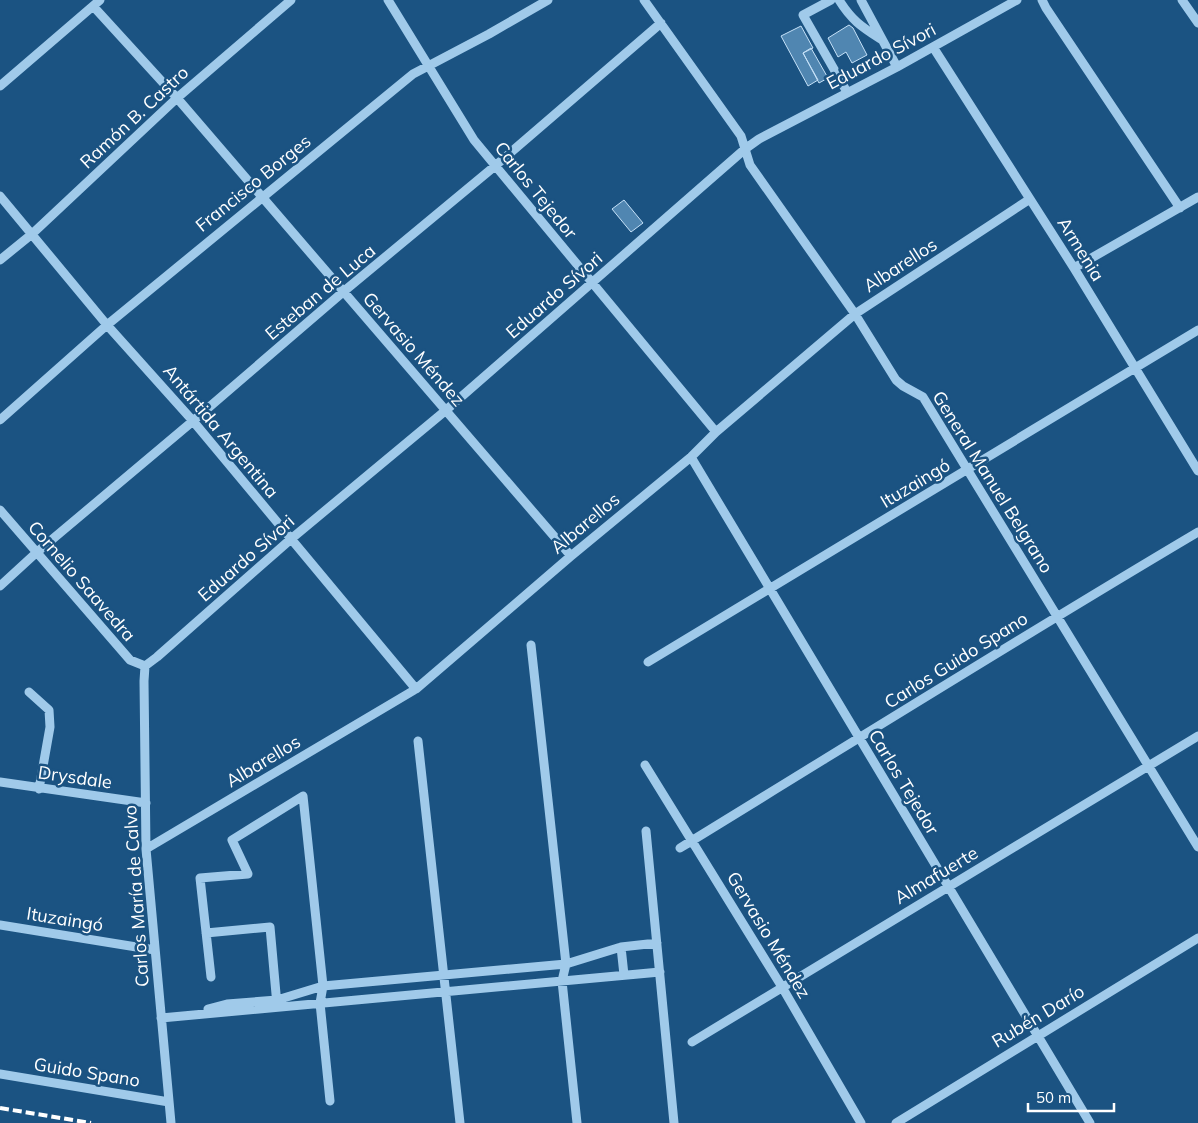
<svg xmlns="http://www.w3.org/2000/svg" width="1198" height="1123" viewBox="0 0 1198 1123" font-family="Mulish,sans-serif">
  <rect width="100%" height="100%" fill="#1b5382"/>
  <!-- building -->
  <path fill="#5086b1" stroke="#c5e1f8" d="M849,25l4,3 14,27 -15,8 -6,-11 -8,5 -10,-19z
    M801,26l12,22 -10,5 15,27 -10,6 -27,-50z
    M811,48l17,30 -9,5 -16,-30z
    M624,200l19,23 -12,9 -19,-23z"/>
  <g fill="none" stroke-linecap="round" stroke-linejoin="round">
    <!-- minor -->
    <path stroke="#a0caea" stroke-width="9" d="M388,0l86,140 242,292
      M644,0l97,136 9,29 105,149 41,66 7,6 20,11 275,450
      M831,0l-28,15 44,77
      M839,0c13,21 23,27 43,40
      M861,0l36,67
      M1042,0l4,8 134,200
      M1182,0l16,23
      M93,6l84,92 394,458
      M933,47l141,221 124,203
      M0,86l100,-86
      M0,196l107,129 86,96 223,268
      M0,260l32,-26 145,-136 114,-98
      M1074,268l124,-71
      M0,420l107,-95 306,-251 76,-40 59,-34
      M691,457l399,666
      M0,510l130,150 15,6
      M0,586l36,-33 157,-132 150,-129 152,-126 166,-143
      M531,645l35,319 -4,17 15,142
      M648,662l550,-332
      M145,666l12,-9 134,-118 154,-128 300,-262 14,-10 138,-72 120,-67
      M145,666l-1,15 2,168 25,274
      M29,692l20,18 1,17 -11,62
      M418,741l42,382
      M645,765l137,222 79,136
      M0,782l146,21
      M646,831l28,292
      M680,848c173,-106 344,-213 518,-316
      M146,849l270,-160 155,-133 120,-99 25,-25 139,-118 175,-115
      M0,925l155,25
      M206,933l64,-6 7,78
      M621,947l3,28
      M211,977l-11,-99 48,-4 -16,-34 71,-44 20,190 -3,17 10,98
      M208,1009l19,-5 50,-4 46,-14 243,-22 55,-17 36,-4
      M161,1018l499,-46
      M692,1042l506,-306
      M0,1074l169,28
      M896,1123l302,-185"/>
    <!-- rail -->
    <path stroke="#fff" stroke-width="4" stroke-dasharray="9 4" stroke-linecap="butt" d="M0,1108l91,15"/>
  </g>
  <g text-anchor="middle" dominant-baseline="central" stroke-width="5" stroke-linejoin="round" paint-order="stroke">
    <!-- street labels -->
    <g font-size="18" fill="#fff" stroke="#1b5382">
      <text transform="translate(881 56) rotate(-28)">Eduardo Sívori</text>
      <text transform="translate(134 117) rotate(-43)">Ramón B. Castro</text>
      <text transform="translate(253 183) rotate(-39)">Francisco Borges</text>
      <text transform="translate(536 190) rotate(51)">Carlos Tejedor</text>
      <text transform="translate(1081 249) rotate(58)">Armenia</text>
      <text transform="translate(900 265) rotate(-33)">Albarellos</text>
      <text transform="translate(320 292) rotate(-40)">Esteban de Luca</text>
      <text transform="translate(554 295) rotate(-41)">Eduardo Sívori</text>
      <text transform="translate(414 349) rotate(49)">Gervasio Méndez</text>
      <text transform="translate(221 431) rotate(50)">Antártida Argentina</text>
      <text transform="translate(993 482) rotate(58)">General Manuel Belgrano</text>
      <text transform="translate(915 483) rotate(-31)">Ituzaingó</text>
      <text transform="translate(585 523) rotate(-40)">Albarellos</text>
      <text transform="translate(246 558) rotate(-41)">Eduardo Sívori</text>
      <text transform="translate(82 581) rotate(49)">Cornelio Saavedra</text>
      <text transform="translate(956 660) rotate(-32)">Carlos Guido Spano</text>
      <text transform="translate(263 761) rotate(-31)">Albarellos</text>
      <text transform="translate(75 777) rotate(8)">Drysdale</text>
      <text transform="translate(904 782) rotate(59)">Carlos Tejedor</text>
      <text transform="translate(936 875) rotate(-31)">Almafuerte</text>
      <text transform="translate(136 896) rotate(-94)">Carlos María de Calvo</text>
      <text transform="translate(65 919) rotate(9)">Ituzaingó</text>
      <text transform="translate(769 935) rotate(59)">Gervasio Méndez</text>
      <text transform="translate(1038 1016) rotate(-31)">Rubén Darío</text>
      <text transform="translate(87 1072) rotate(9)">Guido Spano</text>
    </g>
  </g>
  <!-- scale -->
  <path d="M1028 1103v8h86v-8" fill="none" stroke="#ffffff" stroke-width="2.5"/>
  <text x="1036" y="1103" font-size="15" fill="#ffffff" stroke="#1b5382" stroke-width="4" paint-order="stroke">50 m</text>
</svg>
